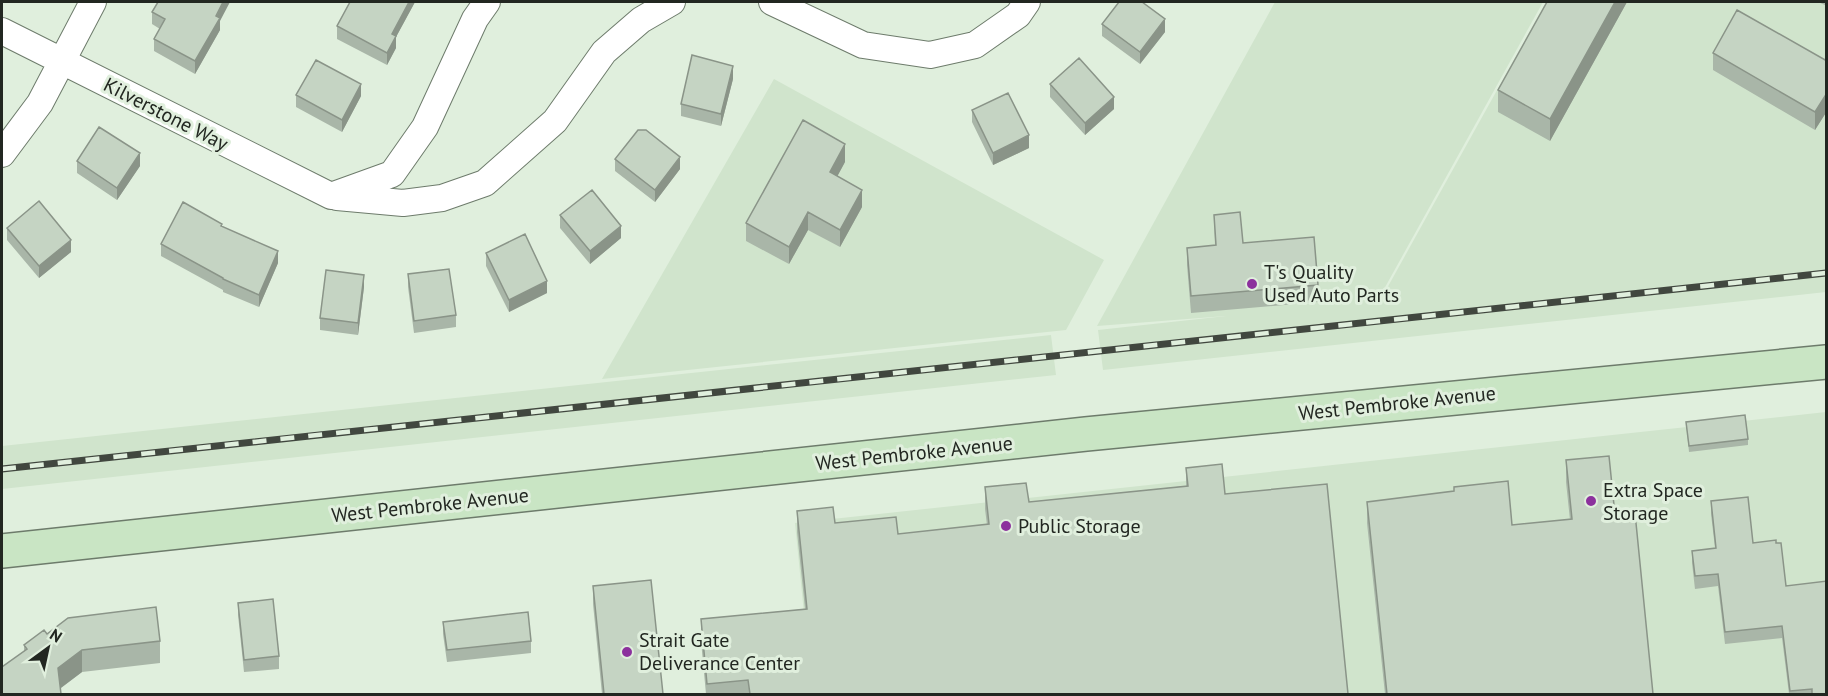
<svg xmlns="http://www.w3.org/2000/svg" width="1828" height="696" viewBox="0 0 1828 696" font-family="'PT Sans',sans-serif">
  <rect width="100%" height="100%" fill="#e0efdd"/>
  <!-- built -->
  <path fill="#d0e4cc" d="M1275,2h268l-165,298 3,-1 165,-297h280v290l-723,78 -5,-40 128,-14 -129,10z
    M774,79l330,181 -38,70 -464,49z
    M1051,335l5,40 -1054,114v-43z
    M1826,412v282h-1014l-17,-171z"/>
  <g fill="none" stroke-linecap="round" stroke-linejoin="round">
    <defs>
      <path id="minor" d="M772,2l91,43 67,10 45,-10 43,-30 9,-13
        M2,31l329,165 61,-22 33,-47 50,-108 12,-17
        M2,154l38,-51 53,-101
        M337,197l66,6 39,-5 43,-15 70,-62 49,-69 37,-32 31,-18"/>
      <path id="secondary" d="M2,551l1084,-117 740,-72"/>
    </defs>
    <!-- minor casing -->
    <use href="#minor" stroke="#6d7b6b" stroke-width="28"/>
    <!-- secondary casing -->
    <use href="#secondary" stroke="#6d7b6b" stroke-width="36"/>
    <!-- minor -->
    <use href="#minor" stroke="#fff" stroke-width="26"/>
    <!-- secondary -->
    <use href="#secondary" stroke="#c9e5c4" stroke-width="33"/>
    <defs>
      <path id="rail" d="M2,469l1824,-196"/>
    </defs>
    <!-- rail casing -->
    <use href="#rail" stroke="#41473f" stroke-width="7"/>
    <!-- rail -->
    <use href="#rail" stroke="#e0efdd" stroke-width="4.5" stroke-dasharray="14" stroke-linecap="butt"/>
  </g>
  <!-- wall -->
  <path fill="#a9b6a8" d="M350,2h65l-19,35v11l-9,17 -50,-26v-13z
    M1547,2h80l-77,139 -52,-29v-22z
    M1818,2h9v4z
    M152,12l68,9v9l-25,44 -41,-23v-12l6,-10 -8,-5z
    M1102,24l63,8 -25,32 -38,-28z
    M1713,53l114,8v50l-12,19 -102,-60z
    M733,79l-12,47 -40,-10v-12z
    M1050,84l64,25 -29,26 -35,-38z
    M296,95l65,1 -19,36 -46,-25z
    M972,110l57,38 -36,17 -21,-43z
    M615,159l65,10 -25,33 -40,-31z
    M77,161l63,5 -23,34 -40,-27z
    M845,162l-8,14 25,31 -22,40 -32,-17 -19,34 -43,-23v-18z
    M560,215l61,23 -31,26 -30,-36z
    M1214,215l29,28 75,42v17l-127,11 -4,-48v-17l28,-2z
    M222,227l56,36 -19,44 -36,-15v-2l-62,-34v-12z
    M7,228l64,24 -32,26 -32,-38z
    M486,253l61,40 -38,19 -23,-46z
    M408,274l48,41v12l-42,6 -6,-46z
    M364,287l-6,48 -38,-5v-12z
    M1686,422l62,17v6l-59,7z
    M1566,460l49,55 38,179h-268l-18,-171v-21l145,23 58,-5 -4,-38z
    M1186,468l39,26 123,200h-642l-5,-53v-22l104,-10 -8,-77v-21l38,12 63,11 89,-9 -2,-16v-22l44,15 157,-16z
    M1711,501l42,42h23l10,43 41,108h-38l-7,-56 -57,6 -7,-58 -23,3 -3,-26v-12l23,-3 -4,-34z
    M593,586l70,108h-61l-9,-90z
    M238,603l41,53v13l-35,3 -6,-57z
    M443,622l88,19v12l-84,9 -4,-28z
    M47,634l113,7v22l-78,9 -21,16 -37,-37v-6z"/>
  <!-- shaded-wall -->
  <path fill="#8a9488" d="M223,2h7l-10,19v9l-25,44v-13z
    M409,2h6l-19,35v11l-9,17v-12l5,-19z
    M1615,2h12l-77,139v-22z
    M1165,19v13l-25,32v-12z
    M733,66v13l-12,47v-12z
    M361,84v12l-19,36v-12z
    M1827,93v18l-12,19v-18z
    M1114,97v12l-29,26v-12z
    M1029,135v13l-36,17v-12z
    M845,144v18l-15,28v-18z
    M140,153v13l-23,34v-12z
    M680,157v12l-25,33v-12z
    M862,190v17l-22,40v-17z
    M808,212v18l-19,34v-17z
    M621,226v12l-31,26v-13z
    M71,240v12l-32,26v-12z
    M278,251v12l-19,44v-12z
    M364,275v12l-6,48v-12z
    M547,281v12l-38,19v-12z
    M82,650v22l-24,18v-22z"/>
  <!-- building -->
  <path fill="#c5d4c3" stroke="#8a9488" stroke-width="1.5" d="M158,2h65l-7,14 4,2 -25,43 -41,-22 11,-20 -13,-7z
    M350,2h59l-17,32 4,2 -9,17 -50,-27z
    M1119,2h23l23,17 -25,33 -38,-28z
    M1547,2h68l-65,117 -52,-29z
    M1737,10l90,51v32l-12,19 -102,-59z
    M692,55l41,11 -12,48 -40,-10z
    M1079,58l35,39 -29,26 -35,-39z
    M316,60l45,24 -19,36 -46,-25z
    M1008,93l21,42 -36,18 -21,-43z
    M803,120l42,24 -15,28 32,18 -22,40 -32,-18 -19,35 -43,-24z
    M99,127l41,26 -23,35 -40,-27z
    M638,130h8l34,27 -25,33 -40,-31z
    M592,190l29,36 -31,25 -30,-36z
    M39,201l32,39 -32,26 -32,-38z
    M183,202l39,22 -1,2 57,25 -19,44 -36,-16v-1l-62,-34z
    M1240,212l3,31 71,-6 4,48 -127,11 -4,-48 29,-3 -2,-30z
    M525,234l22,47 -38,19 -23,-47z
    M449,269l7,46 -42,6 -6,-47z
    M326,270l38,5 -6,48 -38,-5z
    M1745,415l3,24 -59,7 -3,-24z
    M1609,456l6,59 20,-2 18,181h-266l-20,-192 87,-11v-4l54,-6 4,44 60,-6 -6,-59z
    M1222,464l3,30 102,-10 21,210h-598l-2,-14 -41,4 -6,-65 106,-10 -10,-98 36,-4 2,16 61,-6 2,17 91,-10 -4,-37 41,-4 3,19 159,-16 -2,-18z
    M1748,497l5,46 23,-3v3h5l5,43 41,-5v113h-15v-5l-22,2 -8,-65 -57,6 -7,-58 -23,2 -3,-25 24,-3 -5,-47z
    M651,580l12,114h-59l-11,-108z
    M273,599l6,57 -35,4 -6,-57z
    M156,607l4,34 -78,9 -24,18 3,26h-59v-27l25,-18 -3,-4 20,-15 3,4 21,-16z
    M528,612l3,29 -84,9 -4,-28z"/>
  <!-- markers -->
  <g fill="#8c319d" stroke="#e0efdd" stroke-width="2">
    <circle cx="1252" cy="284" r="6"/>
    <circle cx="1591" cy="501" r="6"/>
    <circle cx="1006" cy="526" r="6"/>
    <circle cx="627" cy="652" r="6"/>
  </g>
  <g text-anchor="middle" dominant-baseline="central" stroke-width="6" stroke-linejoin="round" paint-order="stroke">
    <!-- street labels -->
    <g font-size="20" fill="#222721" stroke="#e0efdd">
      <text transform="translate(166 114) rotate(27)">Kilverstone Way</text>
      <text transform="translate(1397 403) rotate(-6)">West Pembroke Avenue</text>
      <text transform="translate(914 453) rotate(-6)">West Pembroke Avenue</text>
      <text transform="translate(430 505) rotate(-6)">West Pembroke Avenue</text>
    </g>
    <!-- poi labels -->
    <g font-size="20" fill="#222721" stroke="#e0efdd" text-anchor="start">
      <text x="1264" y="272">T's Quality<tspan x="1264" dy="23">Used Auto Parts</tspan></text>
      <text x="1603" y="490">Extra Space<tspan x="1603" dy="23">Storage</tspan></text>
      <text x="1018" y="526">Public Storage</text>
      <text x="639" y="640">Strait Gate<tspan x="639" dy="23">Deliverance Center</tspan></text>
    </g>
  </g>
  <!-- border -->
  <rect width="1828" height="696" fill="none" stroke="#222721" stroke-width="6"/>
  <!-- north arrow -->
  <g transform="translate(48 648) rotate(33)" stroke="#e0efdd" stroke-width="4.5" paint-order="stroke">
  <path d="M0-4.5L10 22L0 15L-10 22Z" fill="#222721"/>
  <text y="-9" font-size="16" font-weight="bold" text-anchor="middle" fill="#222721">N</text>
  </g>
</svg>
